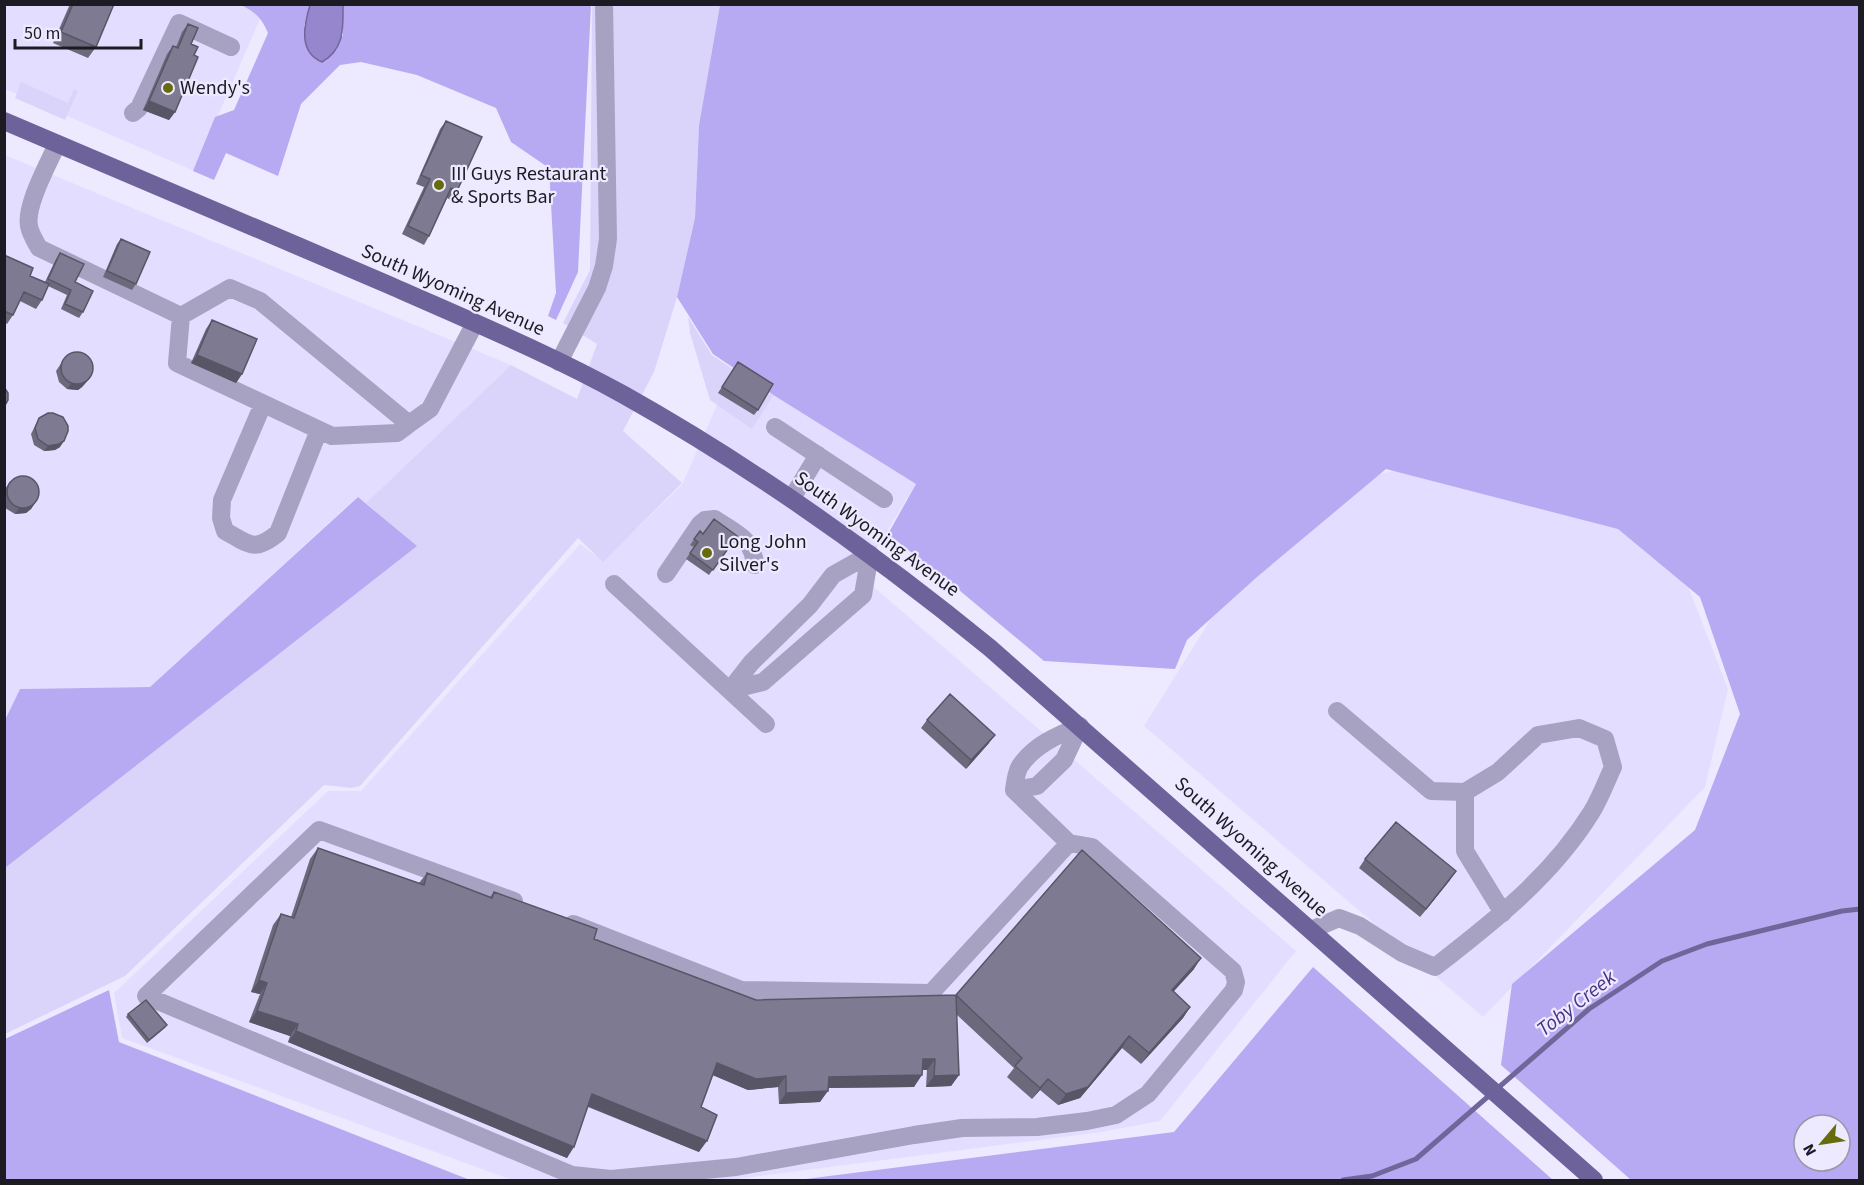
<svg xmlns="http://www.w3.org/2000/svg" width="1864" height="1185" viewBox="0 0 1864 1185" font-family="'Source Sans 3',sans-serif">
  <rect width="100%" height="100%" fill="#edeaff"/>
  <!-- built -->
  <path fill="#e3deff" d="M5,5h261l-72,166 -189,-82z
    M5,155l506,210 -145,138 -9,-6 -207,190 -130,2 -15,31z
    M733,368l183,116 -56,91 436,376 -136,170 -58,11 -374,48h-216l-390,-142 -8,-45 214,-202h33l219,-247 23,17 79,-76z
    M1465,457l189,42 74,190 -23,98 -222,230 -339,-291 83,-133 137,-116z"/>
  <!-- green -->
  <path fill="#dad4fb" d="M592,5h128l-21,120 -4,93 -18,79 -23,75 -31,59 59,52 -79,79 -25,-24 -218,248 -9,2 -27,-3 -199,191 -120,58v-166l411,-322 -50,-43 145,-138 66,34 20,-55 -34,-21 27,-53z
    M21,82l47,21 6,-14 4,2 -13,29 -50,-22z
    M688,317l24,38 61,41 -21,33 -42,-29 -20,-67z"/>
  <!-- forest -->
  <path fill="#b8aaf2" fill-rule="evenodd" d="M241,5h69l-6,21 39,10v-31h248l-13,267 -22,48 -8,-4 8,-23 -7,-125 -38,-26 -15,-34 -79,-33 -56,-13 -21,3 -39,39 -23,72 -52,-23 -12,27 -21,-9 22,-54 19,-7 34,-77c-6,-15 -13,-21 -27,-28z
    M720,5h1139v1175h-228l-130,-115 11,-81 183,-154 45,-116 -40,-117 -82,-68 -232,-60 -129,108 -70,63 -12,29 -131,-8 -91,-76 -65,-51 28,-50 -141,-88 -62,-42 -36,-57 18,-79 4,-93zM1804,1125h36v36h-36z
    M358,497l59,49 -412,322v-148l15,-31 130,-2z
    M1313,967l240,213h-755l376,-48z
    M109,990l10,52 351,138h-465v-141z"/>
  <!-- water -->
  <path fill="#9586cd" stroke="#71669a" stroke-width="1.5" d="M310,5h33c0,22 2,44 -21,57 -24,-10 -18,-37 -12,-57z"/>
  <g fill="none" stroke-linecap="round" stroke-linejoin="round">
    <!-- stream -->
    <path stroke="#71669a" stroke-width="5" d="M1343,1180l29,-4 44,-17 173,-150 73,-48 45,-17 135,-33 18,-2"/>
    <!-- minor -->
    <path stroke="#a7a2c2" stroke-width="18" d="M133,113l6,-5 40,-85 52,24
      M57,144c-8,19 -32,61 -28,82 1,7 6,15 10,22l142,68 49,-28 30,13 149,123 21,-15 45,-86
      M181,316l-4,47 155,73 65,-3 12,-9
      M559,362l38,-74 7,-22 4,-27 -4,-235
      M263,404l-41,96 -1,18 4,13c24,13 29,22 53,2l41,-103
      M775,427l109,72
      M792,498l26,-43
      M870,554l-7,41 -100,87 -33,8 21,-27 59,-58 23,-30z
      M666,574l34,-50 5,-4 10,-1c20,14 38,19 40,46
      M614,584l152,140
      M1014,790l23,-4 27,-26 16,-34
      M1014,790c1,-7 2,-18 6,-24 14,-21 38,-31 60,-40
      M1465,792v59l38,62
      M514,901l-195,-71 -173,166 426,179 39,4 125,-12 178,-32 48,-7 75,-1 50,-6 29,-6 32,-21 86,-104 2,-8 -3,-11 -141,-124 -23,-4 -55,-53
      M573,924l168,66 190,3 138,-150
      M1311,930l28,-12 21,8 42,27 33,14c58,-45 116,-90 156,-154 9,-14 15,-31 22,-46l-8,-28 -26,-11 -41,7 -40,37 -33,20 -34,-1 -94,-80"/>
    <!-- major -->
    <path stroke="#6e629b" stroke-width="18" d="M4,121c129,55 257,109 385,164 79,35 159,68 235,110 130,73 251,159 366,253l604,532"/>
  </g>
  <!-- wall -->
  <path fill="#6c697d" d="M70,4h44l-18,43 -8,11 -35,-15z
    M188,24l6,31 -19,57 -6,8 -26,-10 24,-56 6,-8 3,1 6,-15z
    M446,121l11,70 -6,9 -4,-2 -18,38 -5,9 -22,-11 22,-47 -8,-3 24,-55z
    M121,239l15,45 -4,6 -29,-13 14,-33z
    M60,253l15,29 8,30 -4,6 -18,-9 6,-14 -19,-9 -6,14 -6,9 -16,-8 -7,14 -6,9 -3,-2v-67l26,21 15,6 11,-23z
    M212,320l30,54 -6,9 -45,-20 15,-34z
    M66,356l24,22 -8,9 -4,3 -11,-1 -8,-7 -3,-11z
    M734,368l24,42 -4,5 -36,-22z
    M39,418l21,29 -5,3 -11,1 -10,-6 -3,-11z
    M10,481l25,22 -4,6 -5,4 -11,1 -10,-6 -1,-3v-14z
    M700,531l3,3 34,2 -28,39 -23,-16 8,-12 -4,-2z
    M927,720l62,23 -23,26 -45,-41z
    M318,848l101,35 8,-10 63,24 4,-5 100,47 162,61 200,-5 238,-26 -21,23 17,15 -7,11 -42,46 -19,-16 -42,50 -22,7 -18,-15 -8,9 -25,-22 7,-9 -58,-54 3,61 -8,11 -25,1 1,-17h-5l-8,17 -86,1 -8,14 -41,2 -1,-17 -30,3 -35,-15 -12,32 -2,45 -111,-45 -21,51 -279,-116 2,-6 -41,-14 11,-28 -9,-2 22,-67 8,-11 10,3 19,-58z
    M1365,859l85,21 -30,37 -61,-49z
    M128,1014l39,11 -2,3 -18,15 -21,-26z"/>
  <!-- shaded-wall -->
  <path fill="#585566" d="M149,101l26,11 -6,8 -26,-10z
    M197,355l45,19 -6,9 -45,-20z
    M90,378l-8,9 -4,3 -11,-1 4,-5z
    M64,441l-4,6 -5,3 -11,1 4,-5z
    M35,503l-4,6 -5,4 -11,1 4,-6z
    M995,735l-6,8 -23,26 5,-9z
    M1456,871l-6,9 -30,37 6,-8z
    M1201,958l-7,11 -30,33 8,-12z
    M259,980l8,3 -7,11 -9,-2z
    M1190,1007l-7,11 -42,46 8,-11z
    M257,1011l41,13 -8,12 -41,-14z
    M296,1031l278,116 -7,11 -279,-116z
    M1129,1036l-7,12 -42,50 -22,7 8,-11z
    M923,1059h12l-8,11h-12z
    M717,1063l69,13 -8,11 -30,3 -38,-16z
    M922,1075l-8,12 -93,1 8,-11z
    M959,1075l-8,11 -25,1 8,-11z
    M1048,1079l-8,11 -8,9 8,-11z
    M828,1091l-8,11 -41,2 7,-11z
    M592,1094l115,47 -8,11 -114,-47z"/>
  <!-- building -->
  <path fill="#7e7a91" stroke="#585566" stroke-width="1.5" d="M73,4h41l-18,43 -35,-15z
    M188,24l10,4 -7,16 7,3 -4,8 4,2 -23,55 -26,-11 24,-55 5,2z
    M446,121l36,16 -25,54 -6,-3 -22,48 -21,-10 22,-47 -9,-4z
    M121,239l29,13 -14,32 -29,-13z
    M60,253l24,11 -9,18 18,9 -10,21 -18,-8 6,-14 -23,-11z
    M4,255l29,13 -3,8 19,8 -7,16 -18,-8 -11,23 -9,-4z
    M212,320l45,19 -15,35 -45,-19z
    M61 368a16 16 0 1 1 32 0a16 16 0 1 1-32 0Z
    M738,362l35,22 -15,26 -36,-23z
    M4,387l4,6v7l-4,7z
    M48,413h5l10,4 5,9v5l-4,10 -5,3 -11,2 -10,-7 -3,-11 4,-10z
    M7 492a16 16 0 1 1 32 0a16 16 0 1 1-32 0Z
    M714,519l23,17 -24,34 -23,-17 8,-11 -4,-3 6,-8 3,3z
    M950,694l45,41 -24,25 -44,-40z
    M1396,822l60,49 -30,38 -61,-50z
    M318,848l106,37 3,-12 65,25 2,-6 103,37 -3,10 162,61 200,-5 3,80 -25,1 1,-17h-12l-1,16 -93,2 -1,14 -42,2v-17l-30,3 -39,-16 -16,44 16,8 -10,26 -115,-47 -18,53 -278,-116 2,-7 -41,-13 10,-28 -8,-3 22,-66 13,4z
    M1082,850l119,108 -29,32 18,17 -41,46 -20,-17 -41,51 -22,7 -18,-15 -8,9 -25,-22 7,-8 -66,-63z
    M146,1000l21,25 -18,15 -21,-26z"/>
  <!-- markers -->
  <g fill="#666b0d" stroke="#edeaff" stroke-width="2">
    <circle cx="168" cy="88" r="6"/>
    <circle cx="439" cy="185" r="6"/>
    <circle cx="707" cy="553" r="6"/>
  </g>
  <g text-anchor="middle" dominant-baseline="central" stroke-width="4.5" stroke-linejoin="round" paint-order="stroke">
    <!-- poi labels -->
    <g font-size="20" fill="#1c1a23" stroke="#edeaff" text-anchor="start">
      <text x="180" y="88">Wendy's</text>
      <text x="451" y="174">III Guys Restaurant<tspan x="451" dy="23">&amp; Sports Bar</tspan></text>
      <text x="719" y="542">Long John<tspan x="719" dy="23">Silver's</tspan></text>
    </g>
    <!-- street labels -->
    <g font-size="20" fill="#1c1a23" stroke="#edeaff">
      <text transform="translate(453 290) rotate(24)">South Wyoming Avenue</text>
      <text transform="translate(877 534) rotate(36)">South Wyoming Avenue</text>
      <text transform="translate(1251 847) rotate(42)">South Wyoming Avenue</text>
    </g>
    <!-- water labels -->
    <g font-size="21" font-style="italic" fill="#493184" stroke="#edeaff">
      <text transform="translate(1576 1003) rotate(-38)">Toby Creek</text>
    </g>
  </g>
  <!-- border -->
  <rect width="1864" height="1185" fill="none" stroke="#1c1a23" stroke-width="12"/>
  <!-- north arrow -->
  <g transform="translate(1822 1143) rotate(241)"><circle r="28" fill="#edeaff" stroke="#9997a7" stroke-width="1.5"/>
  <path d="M0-4.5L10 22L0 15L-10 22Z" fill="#666b0d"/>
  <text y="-9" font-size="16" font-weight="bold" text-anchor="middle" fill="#1c1a23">N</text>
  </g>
  <!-- scale -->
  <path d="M15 39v9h126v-9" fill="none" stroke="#1c1a23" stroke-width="3"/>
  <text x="24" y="39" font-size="18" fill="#1c1a23" stroke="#edeaff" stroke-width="4.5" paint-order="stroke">50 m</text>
</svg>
